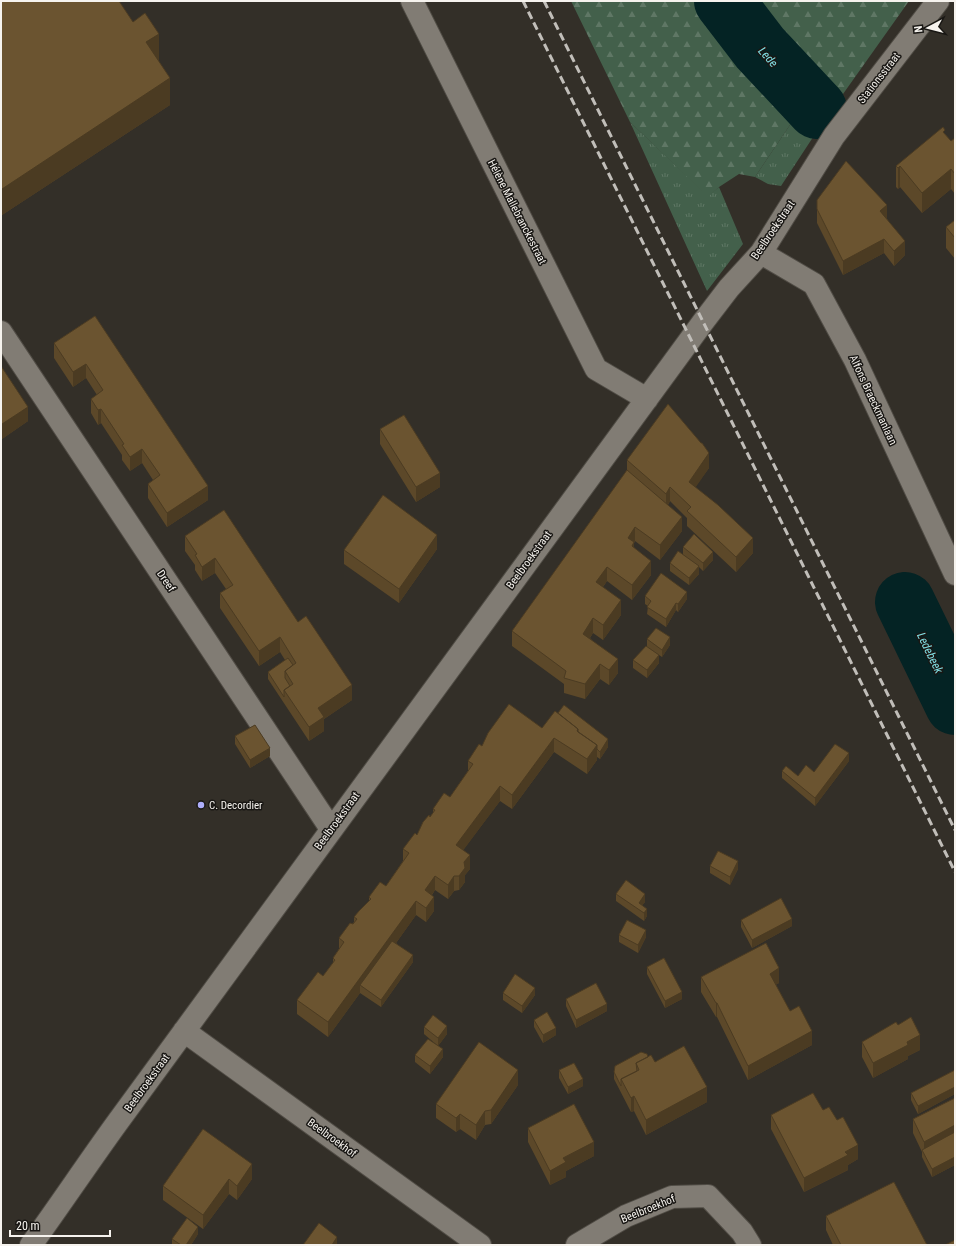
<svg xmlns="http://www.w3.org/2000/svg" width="956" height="1246" viewBox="0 0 956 1246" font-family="'Roboto Condensed',sans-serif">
  <defs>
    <pattern id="grass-tufts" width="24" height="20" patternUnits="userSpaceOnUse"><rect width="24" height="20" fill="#43604b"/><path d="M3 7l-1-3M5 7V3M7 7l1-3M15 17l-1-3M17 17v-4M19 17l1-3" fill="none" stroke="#5f7765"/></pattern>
    <pattern id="forest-firs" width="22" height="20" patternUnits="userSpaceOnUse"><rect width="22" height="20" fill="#43604b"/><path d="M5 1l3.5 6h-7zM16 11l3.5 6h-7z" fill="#5f7765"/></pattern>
  </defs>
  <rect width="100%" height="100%" fill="#332f28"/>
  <!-- grass -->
  <path fill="url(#grass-tufts)" d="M800,110l21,15 -40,61 -13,-2 -13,-7z
    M630,122l78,74 11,-9 24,57 -36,47z"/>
  <!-- forest -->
  <path fill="url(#forest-firs)" d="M571,1h338l-88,124 -21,-15 -45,67 -16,-3 -20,13 -11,10 -78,-75z"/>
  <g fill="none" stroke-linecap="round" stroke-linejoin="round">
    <!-- river -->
    <path stroke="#042324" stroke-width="60" d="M724,1l36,47 57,61
      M905,602l50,103"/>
    <defs>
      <path id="minor" d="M412,1l184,368 51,30
        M761,253l53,31 41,76 100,214
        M1,332l330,497
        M184,1031l296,214
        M31,1245c29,-40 57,-82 86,-122 195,-267 391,-534 586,-801l26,-34 32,-35 73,-117 104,-135
        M577,1245l49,-29 46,-19 36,-1 34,36 8,13"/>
    </defs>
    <!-- minor casing -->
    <use href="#minor" stroke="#504c45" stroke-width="24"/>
    <!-- minor -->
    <use href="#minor" stroke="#817c74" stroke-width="22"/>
    <!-- rail -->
    <path stroke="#c1beb9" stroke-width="3" stroke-dasharray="8 4" stroke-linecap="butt" d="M523,1l432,871
      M544,1l411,829"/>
  </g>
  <!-- wall -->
  <path fill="#5c4829" d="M1,1l132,21 26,38h-1l12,45 -168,110 -1,-1z
    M945,134l6,7 4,-3v56l-4,-5 -29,24 -22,-26 -2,2 -2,-2v-21z
    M817,209l70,10 18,36 -11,11 -10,-13 -41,22 -26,-52z
    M955,220v39l-9,-11v-21z
    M95,316l113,184 -41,27 -19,-29v-14l5,-4 -11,-17 -12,8 -8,-11v-5l-21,-32 -3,2 -7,-12v-14l6,-4 -11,-17 -13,9 -19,-29v-15z
    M1,366l27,55 -26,18 -1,-2z
    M380,429l60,58 -24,15 -36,-58z
    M627,460l82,8 -14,19 58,66 -17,19 -49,-46v-8l-17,-17 -2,4 14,26 -22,29 -25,-19 -1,2v5l17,27 -19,25 -25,-19 -4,6 18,28 -18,25 -10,-7 -3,5 28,35 -9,12 -9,-6 -15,20 -21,-6v-9l-52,-38v-15l115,-160z
    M185,536l113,86 54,78 -28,19v12l-15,10 -41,-62v-7l17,-12 -5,-8 -21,14 -39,-58v-15l6,-4 -11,-16 -13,8 -7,-11v-5l-10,-14z
    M683,547l30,13 -10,11 -4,-4v7l-10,11 -19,-14v-8l13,-9z
    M437,549l-38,54 -55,-39v-14z
    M645,596l42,3 -9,13 -2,-2 -10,17 -19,-13 1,-8 -3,-2z
    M647,639l23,6 -8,12 -6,-4 3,10 -12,15 -14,-10v-8l14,-14z
    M542,728l66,19 -8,12 -3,-2v3l-10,14 -33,-22 -42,57 -12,-8 -37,49 7,19 -5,6v7l-6,8 -5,1 -6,8 -13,-9 -3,5 2,16 -8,11 -10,-7 -20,28 17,19 -32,45 -21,-14 -32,44 -31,-23v-14l26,-24 10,-13v-5l6,-9v-11l15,-16v-5l15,-16v-4l17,-11 17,-25v-12l14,-14 16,-22v-4l17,-12 18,-26v-10l14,-15z
    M235,736l35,20 -20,12 -15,-24z
    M849,761l-34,45 -33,-28v-7l16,5 16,-4z
    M710,866l28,3 -8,16 -20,-12z
    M616,894l29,8 -3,3 5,11 -3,5 -28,-20z
    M741,920l51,6 -40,22 -11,-21z
    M619,935l27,2 -8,16 -19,-11z
    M647,967l35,32 -17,9 -18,-34z
    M701,977l78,6 -4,2 15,26 22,34 -64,35 -31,-63h-1l-15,-25z
    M503,993l32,2 -13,18 -19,-13z
    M566,999l41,12 -31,17 -10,-22z
    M534,1020l22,15 -13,8 -9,-16z
    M898,1025l22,25 -12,6v3l-35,19 -11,-21v-15z
    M424,1027l23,7 -9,12 -14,-12z
    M415,1055l28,2 -13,17 -15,-12z
    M648,1057l59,45 -61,33 -12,-24 -3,1 -17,-33v-7z
    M559,1070l24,16 -15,8 -9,-16z
    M955,1070v24l-37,20 -7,-14v-7z
    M518,1085l-27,39 -6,1 -9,15 -16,-11 -4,3 -20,-14v-14z
    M955,1098v67l-23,12 -10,-20v-5l-9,-19v-14z
    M823,1110l35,49 -10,6v5l-44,22 -33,-63v-14z
    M528,1128l66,28 -28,15v6l-16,8 -22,-43z
    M203,1129l49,50 -15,21 -8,-6 -26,35 -40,-29v-14z
    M826,1216l101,29h-94l-7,-15z
    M198,1234l-7,11h-19v-6z"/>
  <!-- shaded-wall -->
  <path fill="#4b3b22" d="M159,34v26l-13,8v-26z
    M170,78v27l-168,110v-26z
    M900,166v21l-2,2v-21z
    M951,169v20l-29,24v-20z
    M887,205v15l-7,-9z
    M884,239v14l-41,22v-14z
    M905,241v14l-11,11v-15z
    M86,364v14l-13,9v-15z
    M28,407v14l-26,18v-15z
    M101,409v14l-3,2v-15z
    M142,449v14l-12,8v-14z
    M709,453v15l-20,29v-15z
    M440,473v14l-24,15v-15z
    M208,486v14l-41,27v-14z
    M670,487v14l-4,7v-14z
    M682,517v14l-22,29v-15z
    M635,527v14l-1,2v14l-6,-19z
    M437,535v14l-38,54v-14z
    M753,538v15l-17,19v-15z
    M713,552v8l-10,11v-8z
    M215,558v15l-13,8v-14z
    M651,561v14l-19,25v-15z
    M699,566v8l-10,11v-7z
    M607,567v14l-11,15v-14z
    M687,592v7l-9,13v-8z
    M621,600v15l-18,25v-15z
    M676,603v7l-10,17v-8z
    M593,618v15l-10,15v-14z
    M280,637v15l-21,14v-15z
    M670,637v8l-8,12v-7z
    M659,655v8l-12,15v-8z
    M618,659v14l-9,12v-15z
    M600,664v15l-15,20v-15z
    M352,685v15l-28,19v12l-15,10v-14l9,-19z
    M554,738v14l-42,57v-14z
    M608,739v8l-8,12v-7z
    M597,745v15l-10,14v-15z
    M270,748v8l-20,12v-8z
    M849,753v8l-34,45v-8z
    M500,786v15l-44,59v-15z
    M470,855v14l-5,6v7l-6,8v-14l5,-14z
    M738,861v8l-8,16v-8z
    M435,876v14l-10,14v-14z
    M454,876v15l-6,8v-14z
    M645,894v8l-6,8v-7z
    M434,897v14l-8,11v-14z
    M416,901v14l-52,73 -4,-3v8l-32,44v-15z
    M647,909v7l-3,5v-8z
    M792,919v7l-40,22v-8z
    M646,930v7l-8,16v-8z
    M413,955v7l-32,45v-7z
    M779,968v15l-9,5v-14z
    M535,988v7l-13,18v-7z
    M682,992v7l-17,9v-7z
    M716,1003h1v14h-1z
    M607,1004v7l-31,17v-8z
    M447,1026v8l-9,12v-8z
    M556,1028v7l-13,8v-8z
    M812,1031v14l-64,35v-14z
    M920,1035v15l-12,6v3l-35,19v-15l34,-21z
    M443,1049v8l-13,17v-8z
    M518,1070v15l-27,39v-14z
    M583,1079v7l-15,8v-7z
    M707,1087v15l-61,33v-15z
    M955,1087v7l-37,20v-8z
    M634,1096v15l-3,1v-14z
    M485,1111v14l-9,15v-15z
    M460,1114v15l-4,3v-14z
    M955,1125v15l-31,14v-12z
    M594,1142v14l-28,15v6l-16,8v-14l13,-13z
    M858,1145v14l-10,6v5l-44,22v-14l41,-26z
    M955,1157v8l-23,12v-8z
    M252,1164v15l-15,21v-14z
    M229,1179v15l-26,35v-14z
    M198,1227v7l-7,11h-5z
    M337,1237v8h-5z"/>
  <!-- building -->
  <path fill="#6b5430" stroke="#4b3b22" d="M1,1h118l14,21 12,-9 14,21 -13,8 24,36 -168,111 -1,-1z
    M943,127l2,3 -2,2 8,9 4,-3v36l-4,-5 -29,24 -22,-27 -2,2 -2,-2z
    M846,161l41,44 -7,6 25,30 -11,10 -10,-12 -41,22 -26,-52v-9z
    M955,220v18l-9,-11z
    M95,316l113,170 -41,27 -19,-29 12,-9 -18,-26 -12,8 -8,-12 2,-1 -23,-35 -3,1 -7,-11 12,-9 -17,-26 -13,8 -19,-29z
    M1,366l27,41 -26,17 -1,-1z
    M668,404l33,39h1l7,10 -20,29 29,23 35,33 -17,19 -49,-46 4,-4 -21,-20 -4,7 -39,-34z
    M404,415l36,58 -24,14 -36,-58z
    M627,470l55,47 -22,28 -25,-18 -7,11 6,4 -2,4 19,15 -19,24 -25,-18 -11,15 25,18 -18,25 -10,-7 -10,16 35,25 -9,11 -9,-6 -15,20 -21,-6 2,-7 -54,-40z
    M383,495l54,40 -38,54 -55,-39z
    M224,510l74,112 8,-6 46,69 -34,23 6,9 -15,10 -25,-37 9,-6 -8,-13 11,-8 -16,-26 -21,14 -39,-58 13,-8 -18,-27 -13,9 -7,-12 2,-1 -12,-18z
    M694,534l19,18 -10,11 -20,-16z
    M678,551l21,15 -10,12 -19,-15z
    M661,573l26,19 -9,12 -2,-1 -10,16 -19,-12 4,-6 -6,-5z
    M656,628l14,9 -8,13 -15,-11z
    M646,646l13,9 -12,15 -14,-10z
    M288,658l5,7 -8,6v7l5,8 -6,4v7l-16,-25z
    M509,704l33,24 13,-17 23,18 -1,2 20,14 -10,14 -33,-21 -42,57 -12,-9 -44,59 14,10 -6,7 1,6 -6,8h-5l-6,9 -13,-9 -10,14 9,7 -8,11 -10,-7 -88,121 -31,-22 21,-28 5,4 12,-16 -2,-2 11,-16 -5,-4 11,-15 3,1 4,-5 -3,-2 5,-6 12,-12 -2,-2 11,-15 6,4 23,-33 -6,-4 12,-16 2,2 6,-13 6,-7 1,2 5,-7 -2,-1 11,-16 6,4 23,-33 -5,-3 11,-17 3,2 6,-13z
    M564,705l44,34 -8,13 -3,-3v-4l-19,-13v-3l-20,-16z
    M255,725l15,23 -20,12 -15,-24z
    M835,744l14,9 -34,45 -33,-27 4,-5 12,10 8,-11 8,7z
    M718,851l20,10 -8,16 -20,-11z
    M626,880l19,14 -6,9 8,6 -3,4 -28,-19z
    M781,898l11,21 -40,21 -11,-20z
    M627,920l19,10 -8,15 -19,-10z
    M392,941l21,14 -32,45 -21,-15z
    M766,943l13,25 -9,6 20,37 9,-5 13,25 -64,35 -31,-63h-1l-15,-26z
    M664,958l18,34 -17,9 -18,-34z
    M515,974l20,14 -13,18 -19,-13z
    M596,983l11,21 -31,16 -10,-21z
    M547,1012l9,16 -13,7 -9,-15z
    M433,1015l14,11 -9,12 -14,-11z
    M911,1017l9,18 -13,7 1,3 -35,18 -11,-21 34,-20 2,3z
    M428,1039l15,10 -13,17 -15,-11z
    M479,1042l39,28 -27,40 -6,1 -9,14 -16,-11 -4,4 -20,-14z
    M684,1046l23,41 -61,33 -12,-24 -3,2 -10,-19 18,-9 -3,-7 15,-8 4,7z
    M641,1052l6,2 1,3 -12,6 1,8 -16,8v7l-7,-14 1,-6z
    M574,1063l9,16 -15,8 -9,-17z
    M955,1070v17l-37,19 -7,-13z
    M813,1093l10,17 6,-3 8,13 6,-3 15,28 -13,7 3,3 -44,23 -33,-63z
    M955,1098v27l-31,17 -11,-23z
    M574,1104l20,38 -31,16 3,4 -16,9 -22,-43z
    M203,1129l49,35 -15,22 -8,-7 -26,36 -40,-29z
    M955,1132v25l-23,12 -10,-19z
    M894,1182l33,63h-86l-15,-29z
    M187,1218l11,9 -12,18h-5l-9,-6z
    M319,1223l18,14 -5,8h-29z
    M955,1240v5h-10z"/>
  <!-- markers -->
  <circle fill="#aeaefa" stroke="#191714" stroke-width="1.5" cx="201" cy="805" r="4"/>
  <g text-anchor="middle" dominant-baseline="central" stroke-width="3" stroke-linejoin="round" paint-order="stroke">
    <!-- street labels -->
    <g font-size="11" fill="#f6f3ee" stroke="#191714">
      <text transform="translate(879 78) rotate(-52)">Stationsstraat</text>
      <text transform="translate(517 212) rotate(63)">Hélène Mallebranckestraat</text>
      <text transform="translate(773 230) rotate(-56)">Beelbroekstraat</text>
      <text transform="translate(873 400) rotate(65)">Alfons Braeckmanlaan</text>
      <text transform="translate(529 560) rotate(-54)">Beelbroekstraat</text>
      <text transform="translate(166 581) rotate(56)">Dreef</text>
      <text transform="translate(337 821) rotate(-54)">Beelbroekstraat</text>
      <text transform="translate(147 1083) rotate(-54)">Beelbroekstraat</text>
      <text transform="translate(332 1138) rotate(36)">Beelbroekhof</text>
      <text transform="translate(648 1209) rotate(-22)">Beelbroekhof</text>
    </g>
    <!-- poi labels -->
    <g font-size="11" fill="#f6f3ee" stroke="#191714" text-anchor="start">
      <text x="209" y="805">C. Decordier</text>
    </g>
    <!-- water labels -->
    <g font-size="12" font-style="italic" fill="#81dfe4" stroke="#191714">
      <text transform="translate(768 57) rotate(48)">Lede</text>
      <text transform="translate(930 653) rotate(64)">Ledebeek</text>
    </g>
  </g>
  <!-- border -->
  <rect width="956" height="1246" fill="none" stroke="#f6f3ee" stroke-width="4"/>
  <!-- north arrow -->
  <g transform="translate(928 28) rotate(263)" stroke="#191714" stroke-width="3" paint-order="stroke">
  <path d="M0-3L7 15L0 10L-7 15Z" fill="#f6f3ee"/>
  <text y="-6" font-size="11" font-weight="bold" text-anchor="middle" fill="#f6f3ee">N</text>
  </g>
  <!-- scale -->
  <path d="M10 1230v6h100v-6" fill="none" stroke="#f6f3ee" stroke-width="2"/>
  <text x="16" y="1230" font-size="12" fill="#f6f3ee" stroke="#191714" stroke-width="3" paint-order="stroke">20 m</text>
</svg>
